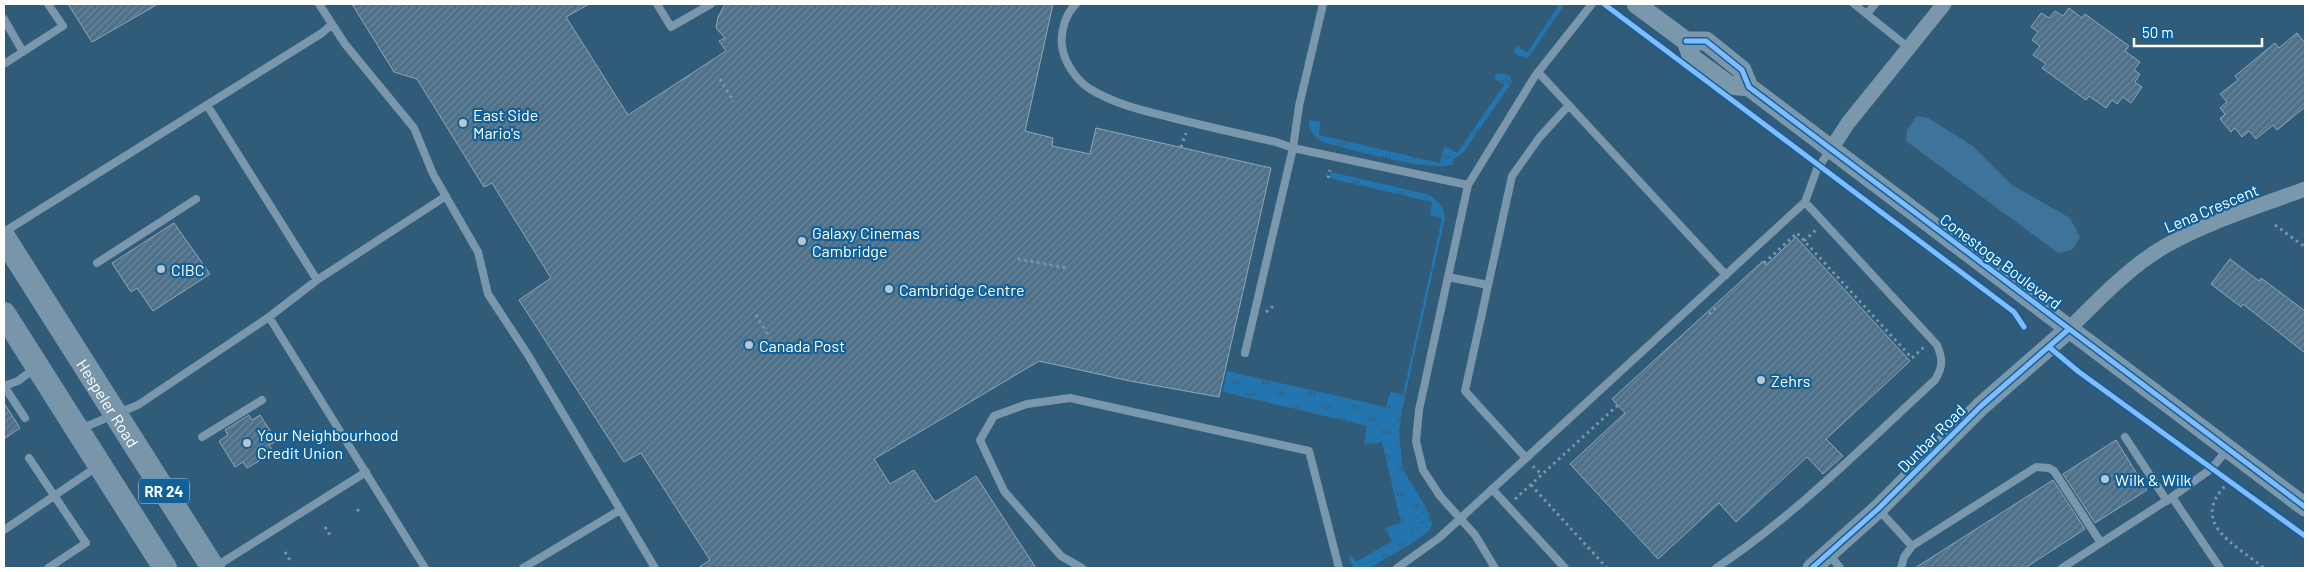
<svg xmlns="http://www.w3.org/2000/svg" width="2309" height="572" viewBox="0 0 2309 572" font-family="Barlow,sans-serif">
  <defs>
    <pattern id="grass-tufts" width="24" height="20" patternUnits="userSpaceOnUse" patternTransform="scale(1.25)"><rect width="24" height="20" fill="#2275ae"/><path d="M3 7l-1-3M5 7V3M7 7l1-3M15 17l-1-3M17 17v-4M19 17l1-3" fill="none" stroke="#395e78"/></pattern>
    <pattern id="garden-dots" width="8" height="8" patternUnits="userSpaceOnUse" patternTransform="scale(1.25)"><rect width="8" height="8" fill="#2275ae"/><path d="M2 2h.1M6 6h.1" fill="none" stroke="#395e78" stroke-width="1.8" stroke-linecap="round"/></pattern>
    <pattern id="building-hatch" width="6" height="6" patternUnits="userSpaceOnUse" patternTransform="scale(1.25)"><rect width="6" height="6" fill="#4e7088"/><path d="M-1 1l2-2M0 6l6-6M5 7l2-2" fill="none" stroke="#69859a"/></pattern>
  </defs>
  <rect width="100%" height="100%" fill="#305b79"/>
  <!-- grass -->
  <path fill="url(#grass-tufts)" d="M1554,4h11l-37,54 -12,-3 -2,-5 3,-4 10,7 31,-46z
    M1501,73l9,3 2,6 -47,68 -13,11 2,3c-24,9 -100,-14 -128,-21 -11,-4 -18,-12 -17,-23l11,2 -1,13 121,28 4,-17 13,7 47,-68 -10,-7 2,-4z
    M1331,172l99,23 12,11 3,12 -43,192 -3,22 4,38 23,37 -5,-2v20l8,-4h4l-4,10 -15,11 -44,26h-15l-5,-6 -1,-8 7,8 36,-21 -7,-13 16,-5 -19,-81 -18,3 3,-19 -144,-34 4,-21 159,36 4,-15 13,2 39,-176 -12,-3 2,-13 -103,-24z"/>
  <!-- garden -->
  <path fill="url(#garden-dots)" d="M1421,505c9,4 9,12 8,21l-10,10 -5,1 -2,-5 9,-7 -5,-14z"/>
  <!-- water -->
  <path fill="#3e749c" d="M1917,116l11,2 45,28 39,39 58,33 10,19 -8,13 -14,3 -152,-112 1,-11z"/>
  <!-- building -->
  <path fill="url(#building-hatch)" stroke="#8fa7b9" d="M68,4h90l-66,38z
    M352,4h237l-23,13 62,98 98,-64 -7,-10 6,-3 -9,-10 2,-11 7,-13h328l-28,127 28,7 -1,8 38,8 6,-26 175,40 -52,229 -89,-16 -91,-20 -165,98 16,25 24,-14 21,32 41,-26 60,92h-338l12,-8 -69,-107 -17,9 -105,-162 32,-22 -59,-95 -8,4 -67,-108 -23,-7z
    M2069,8l13,10 3,-4 44,32 -4,5 15,11 -6,8 6,4 -5,8 7,5 -11,16 -8,-6 -6,7 -5,-4 -6,8 -17,-12 -3,4 -44,-32 4,-4 -13,-9 7,-9 -8,-6 6,-8 -7,-5 10,-14 8,5 6,-7 8,5z
    M2297,33l8,10v64l-28,23 -4,-5 -17,14 -7,-8 -7,6 -7,-9 -4,4 -11,-13 5,-5 -5,-6 7,-6 -7,-8 18,-14 -3,-4 40,-33 4,5z
    M174,223l36,51 -57,37 -16,-23 -6,4 -19,-29z
    M1796,237l114,124 -84,78 17,17 -20,18 -16,-17 -71,65 -17,-19 -61,56 -88,-95 55,-51 -13,-14 151,-138 3,4z
    M2230,259l29,22 2,-3 44,33v42l-62,-49 -2,3 -30,-23z
    M4,403l16,25 -16,11z
    M249,415l3,5 8,-5 17,26 -8,4 5,7 -27,16 -4,-6 -8,5 -16,-26 9,-6 -3,-5z
    M2116,440l31,50 -52,33 -32,-49z
    M2053,480l32,49 -60,39h-110z"/>
  <g fill="none" stroke-linecap="round" stroke-linejoin="round">
    <!-- path -->
    <path stroke="#7a97ab" stroke-width="3" stroke-dasharray="2.5 4" stroke-linecap="butt" d="M720,79l14,23
      M1181,147l5,-14
      M1328,178l2,-8
      M2275,225l30,22
      M1804,241l12,-11
      M1018,259l49,9
      M1764,263l33,-30 115,125 12,-11
      M1266,312l10,-8
      M1709,314l10,-9
      M756,315l14,23
      M1533,466l9,9
      M2229,482c-42,40 4,61 35,86
      M1531,485l76,83
      M1515,499l103,-94
      M358,509v6
      M325,527l5,8
      M285,552l5,8"/>
    <!-- service -->
    <path stroke="#7a97ab" stroke-width="8" d="M319,4l26,40 69,84 19,46 45,78 10,42 40,61 127,213
      M657,4l14,23 40,-23
      M1076,4c-10,9 -16,28 -14,42 2,16 14,34 28,43 25,15 51,21 79,28 36,9 71,17 107,25l17,6 175,37
      M1854,4l55,44
      M1867,14l8,-10
      M4,19l19,33
      M4,64l59,-38 -15,-22
      M1538,72l188,203
      M207,105l110,175
      M4,232l318,-199 9,-8
      M97,263l99,-64
      M1448,277l40,8
      M269,317l156,251
      M1245,353l48,-205 6,-42 24,-102
      M4,386l14,-5 17,-13
      M4,386l21,32
      M80,429l58,-24 131,-88 48,-37 129,-84
      M202,437l60,-37
      M2125,437l42,64
      M29,458l57,85 -38,25
      M1526,458l-61,-67 47,-215 27,-38 30,-33
      M1492,489l73,79
      M2172,497l48,71
      M1878,509l34,37
      M4,530l94,-64
      M1829,554l11,14
      M215,567l151,-95
      M523,568l97,-58
      M1082,568l-21,-12 -57,-65 -24,-51 14,-24 33,-12 43,-6 239,53 30,117
      M1397,568l42,-30 366,-336 12,-33 14,-20
      M1495,568l-20,-33 -35,-39 -17,-26 -7,-29 3,-31 49,-225 67,-109 57,-72
      M1716,568c80,-53 148,-123 219,-188 8,-13 8,-21 2,-35l-132,-143
      M1901,568l3,-11 8,-11 124,-79 13,1 5,3 47,72
      M2062,568l110,-71 39,-28 17,-20"/>
    <!-- minor -->
    <path stroke="#7a97ab" stroke-width="15" d="M1831,149l17,-26 96,-119
      M2069,329c30,-30 61,-63 98,-84 43,-24 92,-39 138,-56"/>
    <!-- tertiary -->
    <path stroke="#7a97ab" stroke-width="19" d="M1636,4l50,37 6,17 37,27 20,2
      M1686,41h20l36,29 7,17 556,420
      M1812,568l66,-59 103,-103 88,-77"/>
    <!-- primary -->
    <g stroke="#7895a9" stroke-width="24">
      <path id="s1" d="M4,238l209,330"/>
      <path d="M4,314l161,254"/>
    </g>
    <defs>
      <path id="cycleway" d="M1604,4l410,308 10,15
        M1686,41h20l36,29 7,17 556,420
        M2049,347l30,25 226,164
        M1812,568l66,-59 103,-103 88,-77"/>
    </defs>
    <!-- cycleway casing -->
    <use href="#cycleway" stroke="#116098" stroke-width="8"/>
    <!-- cycleway -->
    <use href="#cycleway" stroke="#80bcff" stroke-width="5"/>
  </g>
  <!-- markers -->
  <g fill="#b7c6d0" stroke="#116098" stroke-width="2">
    <circle cx="463" cy="123" r="5"/>
    <circle cx="802" cy="241" r="5"/>
    <circle cx="161" cy="269" r="5"/>
    <circle cx="889" cy="289" r="5"/>
    <circle cx="749" cy="345" r="5"/>
    <circle cx="1761" cy="380" r="5"/>
    <circle cx="247" cy="443" r="5"/>
    <circle cx="2105" cy="479" r="5"/>
  </g>
  <g text-anchor="middle" dominant-baseline="central" stroke-width="4.5" stroke-linejoin="round" paint-order="stroke">
    <!-- shield labels -->
    <rect fill="#116098" stroke="#b8cfe0" stroke-width="1" x="139" y="478.5" width="50" height="25" rx="4"/>
    <g font-size="15" font-weight="bold" fill="#fff">
      <text x="164" y="491">RR 24</text>
    </g>
    <!-- poi labels -->
    <g font-size="16" fill="#fff" stroke="#116098" text-anchor="start">
      <text x="473" y="114">East Side<tspan x="473" dy="18">Mario's</tspan></text>
      <text x="812" y="232">Galaxy Cinemas<tspan x="812" dy="18">Cambridge</tspan></text>
      <text x="171" y="269">CIBC</text>
      <text x="899" y="289">Cambridge Centre</text>
      <text x="759" y="345">Canada Post</text>
      <text x="1771" y="380">Zehrs</text>
      <text x="257" y="434">Your Neighbourhood<tspan x="257" dy="18">Credit Union</tspan></text>
      <text x="2115" y="479">Wilk &amp; Wilk</text>
    </g>
    <!-- street labels -->
    <g font-size="16" fill="#fff" stroke="#116098">
      <text transform="translate(2211 208) rotate(-23)">Lena Crescent</text>
      <text transform="translate(2001 261) rotate(37)">Conestoga Boulevard</text>
      <text stroke="none"><textPath href="#s1" startOffset="195">Hespeler Road</textPath></text>
      <text transform="translate(1931 438) rotate(-45)">Dunbar Road</text>
    </g>
  </g>
  <!-- border -->
  <rect width="2309" height="572" fill="none" stroke="#ffffff" stroke-width="10"/>
  <!-- scale -->
  <path d="M2134 38v8h128v-8" fill="none" stroke="#ffffff" stroke-width="2.5"/>
  <text x="2142" y="38" font-size="15" fill="#ffffff" stroke="#116098" stroke-width="4" paint-order="stroke">50 m</text>
</svg>
